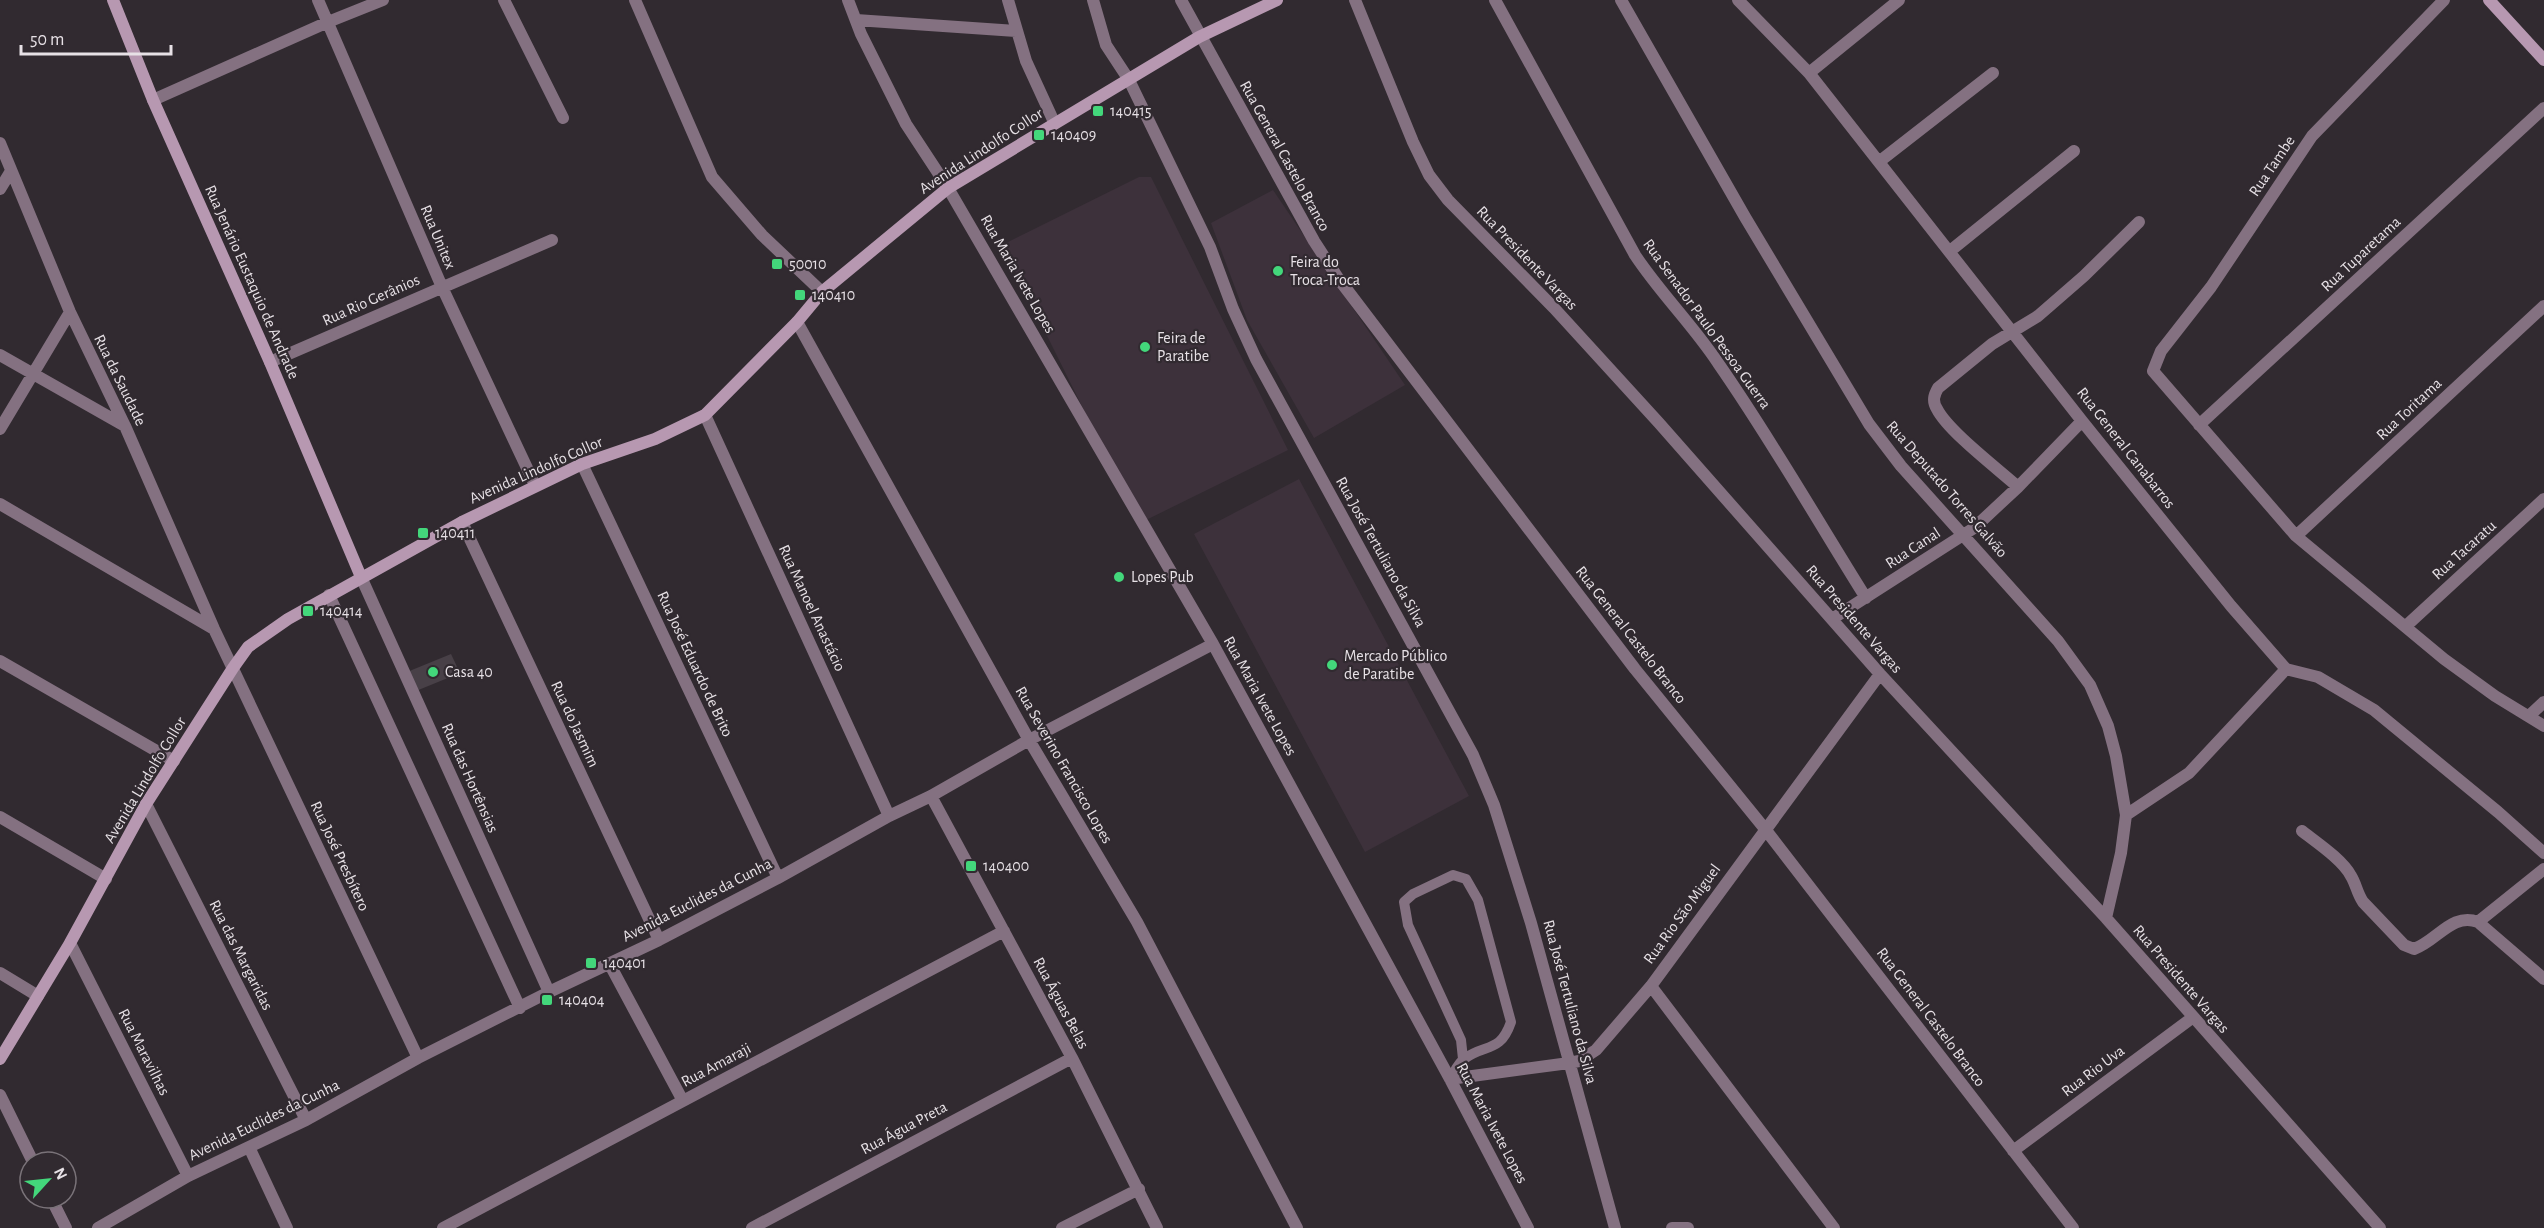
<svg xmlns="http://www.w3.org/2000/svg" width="2544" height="1228" viewBox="0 0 2544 1228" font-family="'Alegreya Sans',sans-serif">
  <rect width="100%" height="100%" fill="#312a30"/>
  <!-- built -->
  <path fill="#3d313b" d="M1139,177h12l137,273 -148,73 -138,-278z
    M1273,190l132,195 -91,53 -67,-118 -36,-97z
    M1299,479l170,317 -104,56 -171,-318z"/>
  <!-- building -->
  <path fill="#484047" d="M451,654l9,19 -44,18 -9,-19z"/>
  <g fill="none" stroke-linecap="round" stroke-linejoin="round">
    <!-- lane -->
    <path stroke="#847181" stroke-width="10" d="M1450,1079c4,-6 8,-16 14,-20 21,-16 36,-5 47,-37l-33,-122 -12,-21 -13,-4 -40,19 -9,8 4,23 53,115 2,19"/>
    <!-- street -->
    <path stroke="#847181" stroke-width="12" d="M318,0l124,287 93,198
      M504,0l59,118
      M635,0l77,177 50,58 60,57
      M848,0l13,34 45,90 42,64 265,456 237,435 78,149
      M1008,0l18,61 28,61
      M1093,0l13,45 23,35 81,167 23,62 23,50 217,396 21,50 37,118 84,305
      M1181,0l133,241 24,37 297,391 130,160 308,399
      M1355,0l58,142 16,33 19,25 106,108 105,115 221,251 226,244 274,310
      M1495,0l140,255c25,38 58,70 83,108 53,76 99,157 148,235
      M1621,0l124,217 124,207 32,42 157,175 32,44 18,41 8,30 10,59 -5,38 -15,65
      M1738,0l71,73 273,348 149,185 55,63 32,8 56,33 124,102 46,41
      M2444,0l-132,136 -101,151 -50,64 -8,20 143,165 148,123 51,37 49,30
      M856,20l160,11
      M1809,73l90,-73
      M153,100l175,-78 55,-22
      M0,143l70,169 55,114 89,203 204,429
      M1880,161l113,-88
      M0,189l11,-18
      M1950,251l124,-100
      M797,322l232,418 108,182 160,306
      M0,355l125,71
      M270,362l282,-122
      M705,415l184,401
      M2199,425l345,-317
      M0,429l70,-117
      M582,464l196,414
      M2018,487c-20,-18 -70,-56 -81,-78 -5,-8 -3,-14 1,-21l54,-44 46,-28 46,-40 55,-54
      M0,504l214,125
      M462,522l197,418
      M2296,536l248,-230
      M361,577l188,415
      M329,595l191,413
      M1832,619l142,-91 44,-41 64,-66
      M2406,626l138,-127
      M0,661l174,100
      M2529,716l15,-14
      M931,796l141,262 85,170
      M146,804l160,316
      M2126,815l63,-42 97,-104
      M0,817l106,62
      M2302,831c14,11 41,29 49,45 5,8 6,17 12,26l41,43 10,4c23,-8 38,-37 64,-27l66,-53
      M2478,922l66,57
      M70,943l118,233
      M609,963l74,138
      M0,973l38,23
      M1651,986l183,242
      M1450,1079l119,-16 10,-2 17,-11 55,-64 229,-312
      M0,1095l33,67
      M249,1147l38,81
      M2013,1151l179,-133
      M51,1198l15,30
      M98,1228l90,-52 118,-56 112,-62 131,-66 110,-52 119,-62 111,-62 42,-20 98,-56 184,-96
      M443,1228l561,-297
      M752,1228l320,-170
      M1062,1228l77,-39
      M1672,1228h16"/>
    <!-- secondary -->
    <path stroke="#b798b1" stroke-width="12" d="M113,0l40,100 117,262 91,215
      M2489,0l55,60
      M0,1059l70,-116 76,-139 87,-136 15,-21 40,-28 174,-97 120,-58 73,-25 50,-24 92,-93 25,-30 126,-104 251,-151 78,-37"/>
  </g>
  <!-- markers -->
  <g fill="#43d77b" stroke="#312a30" stroke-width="2">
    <rect x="1092" y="105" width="12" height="12" rx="3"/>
    <rect x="1033" y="129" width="12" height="12" rx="3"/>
    <rect x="771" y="258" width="12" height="12" rx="3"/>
    <circle cx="1278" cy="271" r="6"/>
    <rect x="794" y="289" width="12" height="12" rx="3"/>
    <circle cx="1145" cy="347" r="6"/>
    <rect x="417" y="527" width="12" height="12" rx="3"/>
    <circle cx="1119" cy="577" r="6"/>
    <rect x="302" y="605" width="12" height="12" rx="3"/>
    <circle cx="1332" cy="665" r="6"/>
    <circle cx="433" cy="672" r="6"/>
    <rect x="965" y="860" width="12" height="12" rx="3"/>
    <rect x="585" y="957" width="12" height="12" rx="3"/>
    <rect x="541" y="994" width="12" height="12" rx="3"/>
  </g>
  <g text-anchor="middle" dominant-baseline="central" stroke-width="4.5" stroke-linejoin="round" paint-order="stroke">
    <!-- poi labels -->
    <g font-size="16" fill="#e7e1e6" stroke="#312a30" text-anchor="start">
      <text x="1110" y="111">140415</text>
      <text x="1051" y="135">140409</text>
      <text x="1290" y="262">Feira do<tspan x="1290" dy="18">Troca-Troca</tspan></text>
      <text x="789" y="264">50010</text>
      <text x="812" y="295">140410</text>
      <text x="1157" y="338">Feira de<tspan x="1157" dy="18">Paratibe</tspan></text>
      <text x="435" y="533">140411</text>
      <text x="1131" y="577">Lopes Pub</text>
      <text x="320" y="611">140414</text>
      <text x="1344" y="656">Mercado Público<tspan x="1344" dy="18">de Paratibe</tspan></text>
      <text x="445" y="672">Casa 40</text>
      <text x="983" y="866">140400</text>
      <text x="603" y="963">140401</text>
      <text x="559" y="1000">140404</text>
    </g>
    <!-- street labels -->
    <g font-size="16" fill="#e7e1e6" stroke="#312a30">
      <text transform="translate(981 151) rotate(-33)">Avenida Lindolfo Collor</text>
      <text transform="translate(1285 156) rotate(61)">Rua General Castelo Branco</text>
      <text transform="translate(2272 166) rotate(-56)">Rua Tambe</text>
      <text transform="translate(438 237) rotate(67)">Rua Unitex</text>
      <text transform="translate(2361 254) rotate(-43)">Rua Tuparetama</text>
      <text transform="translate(1527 258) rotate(46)">Rua Presidente Vargas</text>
      <text transform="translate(1018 274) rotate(60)">Rua Maria Ivete Lopes</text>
      <text transform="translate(252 282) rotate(66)">Rua Jenário Eustaquio de Andrade</text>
      <text transform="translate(371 300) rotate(-24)">Rua Rio Gerânios</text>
      <text transform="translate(1707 324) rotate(54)">Rua Senador Paulo Pessoa Guerra</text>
      <text transform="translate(120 380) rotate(64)">Rua da Saudade</text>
      <text transform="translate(2409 409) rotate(-43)">Rua Toritama</text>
      <text transform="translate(2126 448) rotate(52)">Rua General Canabarros</text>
      <text transform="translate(536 470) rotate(-24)">Avenida Lindolfo Collor</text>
      <text transform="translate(1947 489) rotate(49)">Rua Deputado Torres Galvão</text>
      <text transform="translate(1913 548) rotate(-33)">Rua Canal</text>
      <text transform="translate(2464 550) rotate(-42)">Rua Tacaratu</text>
      <text transform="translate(1381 552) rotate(61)">Rua José Tertuliano da Silva</text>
      <text transform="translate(812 608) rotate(65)">Rua Manoel Anastácio</text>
      <text transform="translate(1854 619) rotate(49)">Rua Presidente Vargas</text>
      <text transform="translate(1631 635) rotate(52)">Rua General Castelo Branco</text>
      <text transform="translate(695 664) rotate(65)">Rua José Eduardo de Brito</text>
      <text transform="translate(1260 696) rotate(61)">Rua Maria Ivete Lopes</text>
      <text transform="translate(575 724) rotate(65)">Rua do Jasmim</text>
      <text transform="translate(1064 765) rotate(60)">Rua Severino Francisco Lopes</text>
      <text transform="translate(470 778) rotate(66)">Rua das Hortênsias</text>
      <text transform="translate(145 780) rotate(-59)">Avenida Lindolfo Collor</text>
      <text transform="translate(340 856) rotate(65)">Rua José Presbítero</text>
      <text transform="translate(697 900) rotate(-27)">Avenida Euclides da Cunha</text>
      <text transform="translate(1682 914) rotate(-54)">Rua Rio São Miguel</text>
      <text transform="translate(241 955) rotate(63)">Rua das Margaridas</text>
      <text transform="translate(2181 979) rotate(49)">Rua Presidente Vargas</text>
      <text transform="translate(1570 1002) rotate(75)">Rua José Tertuliano da Silva</text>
      <text transform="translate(1061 1003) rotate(62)">Rua Águas Belas</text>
      <text transform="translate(1931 1017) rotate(53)">Rua General Castelo Branco</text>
      <text transform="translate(144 1052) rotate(63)">Rua Maravilhas</text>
      <text transform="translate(716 1065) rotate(-28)">Rua Amaraji</text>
      <text transform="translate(2093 1071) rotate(-37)">Rua Rio Uva</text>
      <text transform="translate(264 1120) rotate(-26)">Avenida Euclides da Cunha</text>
      <text transform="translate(1492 1123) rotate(62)">Rua Maria Ivete Lopes</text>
      <text transform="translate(904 1128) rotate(-28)">Rua Água Preta</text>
    </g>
  </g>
  <!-- north arrow -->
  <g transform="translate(48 1180) rotate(63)"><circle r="28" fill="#312a30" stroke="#7a7379" stroke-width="1.5"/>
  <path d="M0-4.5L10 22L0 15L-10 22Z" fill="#43d77b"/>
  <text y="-9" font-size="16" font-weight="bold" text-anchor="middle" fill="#e7e1e6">N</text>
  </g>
  <!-- scale -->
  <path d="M21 45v9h150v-9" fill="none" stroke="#e7e1e6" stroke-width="3"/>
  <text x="30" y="45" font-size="18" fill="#e7e1e6" stroke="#312a30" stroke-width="4.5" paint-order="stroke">50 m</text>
</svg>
